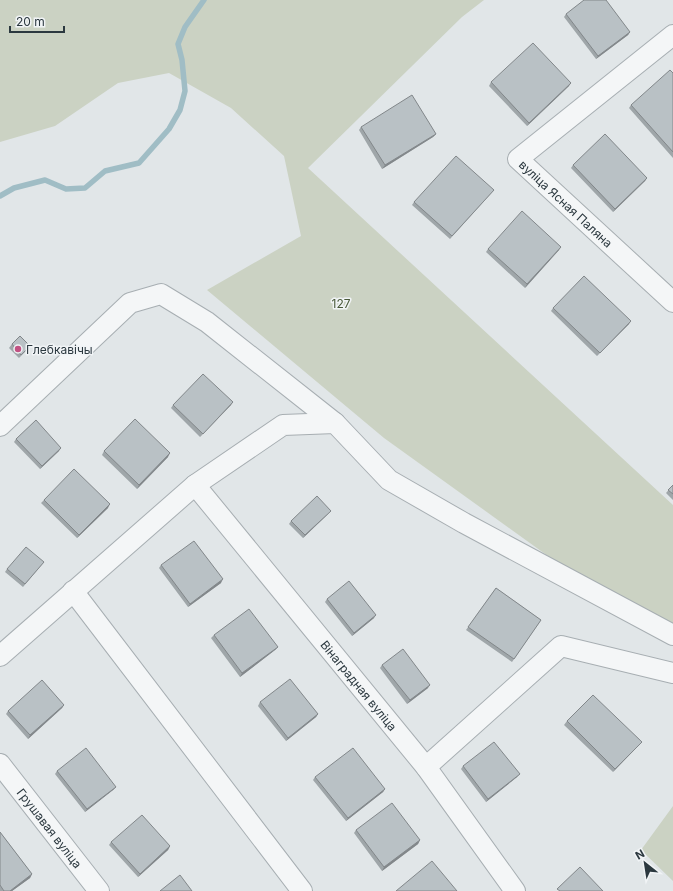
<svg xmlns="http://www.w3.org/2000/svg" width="673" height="891" viewBox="0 0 673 891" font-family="Inter,sans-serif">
  <rect width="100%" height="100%" fill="#e1e6e8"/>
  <!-- green -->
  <path fill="#cbd2c3" d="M0,0h484l-22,17 -154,151 365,337v141l-289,-208 -177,-148 94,-54 -17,-80 -53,-48 -62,-35 -51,10 -63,43 -55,16z
    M673,806v75l-32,-31z"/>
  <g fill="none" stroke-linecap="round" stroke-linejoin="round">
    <!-- stream -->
    <path stroke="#a0bdc5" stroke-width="5.5" d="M0,196l14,-8 31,-8 21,9 19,-1 20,-17 34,-8 30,-34 11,-19 5,-19 -3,-31 -4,-16 7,-17 19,-27"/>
    <defs>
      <g id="minor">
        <path id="s1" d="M673,35l-155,124 155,143"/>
        <path d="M0,426l130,-123 31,-9 46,28 128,101"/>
        <path id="s2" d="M195,485l231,282 89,124"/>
        <path d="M73,591l229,300"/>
        <path d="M0,656l195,-171 88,-60 52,-2 54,57 75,43 209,112"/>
        <path id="s3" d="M0,764l99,127"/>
        <path d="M426,767l135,-121 112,27"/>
      </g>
    </defs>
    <!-- minor casing -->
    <use href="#minor" stroke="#a7aeb2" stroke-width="22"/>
    <!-- minor -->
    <use href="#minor" stroke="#f4f6f7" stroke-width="20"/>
  </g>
  <!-- wall -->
  <path fill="#9fa6a9" d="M566,14l64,18 -2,3 -32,24 -32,-42z
    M673,73v85l-44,-50 2,-3z
    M491,82l78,4 -42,40 -38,-40z
    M361,127l75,7 -3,3 -51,32 -23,-39z
    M573,165l74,13 -2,3 -32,31 -42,-44z
    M494,190l-44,49 -38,-34 2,-3z
    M488,249l71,1 -34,38 -39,-36z
    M553,308l76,16 -32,32 -46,-45z
    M12,344l15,6 -8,8 -10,-10z
    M173,405h58l-31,32 -29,-29z
    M16,439l43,12 -19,18 -26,-27z
    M104,451l64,6 -31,32 -35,-34z
    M673,485v15l-7,-7z
    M44,500l64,8 -31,30 -36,-35z
    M328,514l-25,24 -14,-14 2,-3z
    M44,562l-21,25 -18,-15 2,-3z
    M161,565l60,18 -33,24 -29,-39z
    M496,588l45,32 -29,42 -46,-32z
    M327,599l47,19 -22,18 -27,-34z
    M214,635l64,12 -3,3 -35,27 -29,-39z
    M382,665l46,23 -21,16 -27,-36z
    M260,702l58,12 -2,3 -30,24 -28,-35z
    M64,705l-2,3 -34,31 -22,-25 2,-3z
    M567,721l72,24 -26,27 -49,-47z
    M463,766l54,11 -31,25 -25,-33z
    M57,771l59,16 -3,3 -28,22 -30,-38z
    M315,777l70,12 -2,3 -37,29 -33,-41z
    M356,830l64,10 -2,4 -36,27 -28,-38z
    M0,832l32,42 -2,4 -18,13h-12z
    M111,842l59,4 -2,4 -30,27 -29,-32z"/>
  <!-- shaded-wall -->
  <path fill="#82878a" d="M630,32l-2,3 -32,24 2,-3z
    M571,83l-2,3 -42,40 2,-3z
    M436,134l-3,3 -51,32 3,-4z
    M647,178l-2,3 -32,31 2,-3z
    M561,247l-2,3 -34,38 2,-4z
    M631,321l-2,3 -32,32 3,-3z
    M233,402l-2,3 -31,32 3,-3z
    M61,448l-2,3 -19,18 2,-3z
    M170,453l-2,4 -31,32 2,-4z
    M110,504l-2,4 -31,30 2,-3z
    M331,511l-3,3 -25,24 2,-3z
    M223,579l-2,4 -33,24 2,-3z
    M376,615l-2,3 -22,18 2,-3z
    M278,647l-3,3 -35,27 2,-4z
    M430,685l-2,3 -21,16 3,-4z
    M64,705l-2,3 -34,31 2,-4z
    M318,714l-2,3 -30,24 2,-3z
    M642,742l-3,3 -26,27 2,-3z
    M520,774l-3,3 -31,25 2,-3z
    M116,787l-3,3 -28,22 2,-3z
    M385,789l-2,3 -37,29 2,-3z
    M420,840l-2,4 -36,27 2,-4z
    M170,846l-2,4 -30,27 2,-3z
    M32,874l-2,4 -18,13h-2z"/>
  <!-- building -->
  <path fill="#b9c1c5" stroke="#82878a" d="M584,0h22l24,32 -32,24 -32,-42z
    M533,43l38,40 -42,40 -38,-41z
    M670,70l3,3v79l-42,-47z
    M412,95l24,39 -51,31 -24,-38z
    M605,134l42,44 -32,31 -42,-44z
    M456,156l38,34 -42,46 -38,-34z
    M522,211l39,36 -34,37 -39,-35z
    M584,276l47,45 -31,32 -47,-45z
    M20,336l10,10 -9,9 -9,-11z
    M203,374l30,28 -30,32 -30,-29z
    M135,419l35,34 -31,32 -35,-34z
    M36,420l25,28 -19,18 -26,-27z
    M74,469l36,35 -31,31 -35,-35z
    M673,485v9l-5,-4z
    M317,496l14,15 -26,24 -14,-14z
    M194,541l29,38 -33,25 -29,-39z
    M26,547l18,15 -19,22 -18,-15z
    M349,581l27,34 -22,18 -27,-34z
    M496,588l45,32 -27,39 -46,-32z
    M249,609l29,38 -36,26 -28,-38z
    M403,649l27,36 -20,15 -28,-35z
    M290,679l28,35 -30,24 -28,-36z
    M42,680l22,25 -34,30 -22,-24z
    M593,695l49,47 -27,27 -48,-48z
    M494,742l26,32 -32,25 -25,-33z
    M86,748l30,39 -29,22 -30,-38z
    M353,748l32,41 -37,29 -33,-41z
    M392,803l28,37 -36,27 -28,-37z
    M142,815l28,31 -30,28 -29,-32z
    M0,832l32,42 -22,17h-6l-4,-6z
    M432,861l25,30h-61z
    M580,867l23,24h-43l-3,-2z
    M180,875l12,16h-32z"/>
  <!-- markers -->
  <circle fill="#c25283" stroke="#f1f4f6" stroke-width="1.5" cx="18" cy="349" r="4"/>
  <g text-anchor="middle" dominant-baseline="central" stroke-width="3" stroke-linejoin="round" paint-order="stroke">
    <!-- street labels -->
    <g font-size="12" fill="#2b383f" stroke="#f1f4f6">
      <text stroke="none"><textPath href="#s1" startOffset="264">вуліца Ясная Паляна</textPath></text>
      <text stroke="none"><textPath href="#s2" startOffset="259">Вінаградная вуліца</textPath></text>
      <text stroke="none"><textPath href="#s3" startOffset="81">Грушавая вуліца</textPath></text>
    </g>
    <!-- park labels -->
    <g font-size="12" fill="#49593a" stroke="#f1f4f6">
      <text x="341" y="303">127</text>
    </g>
    <!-- poi labels -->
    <g font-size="12" fill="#2b383f" stroke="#f1f4f6" text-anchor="start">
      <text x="26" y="349">Глебкавічы</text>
    </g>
  </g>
  <!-- north arrow -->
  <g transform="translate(645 863) rotate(330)" stroke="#f1f4f6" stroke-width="3" paint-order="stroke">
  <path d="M0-3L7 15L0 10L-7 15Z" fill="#2b383f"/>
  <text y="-6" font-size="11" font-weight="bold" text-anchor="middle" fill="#2b383f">N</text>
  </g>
  <!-- scale -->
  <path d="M10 26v6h54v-6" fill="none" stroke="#2b383f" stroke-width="2"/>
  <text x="16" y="26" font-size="12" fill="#2b383f" stroke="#f1f4f6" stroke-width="3" paint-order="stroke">20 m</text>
</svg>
